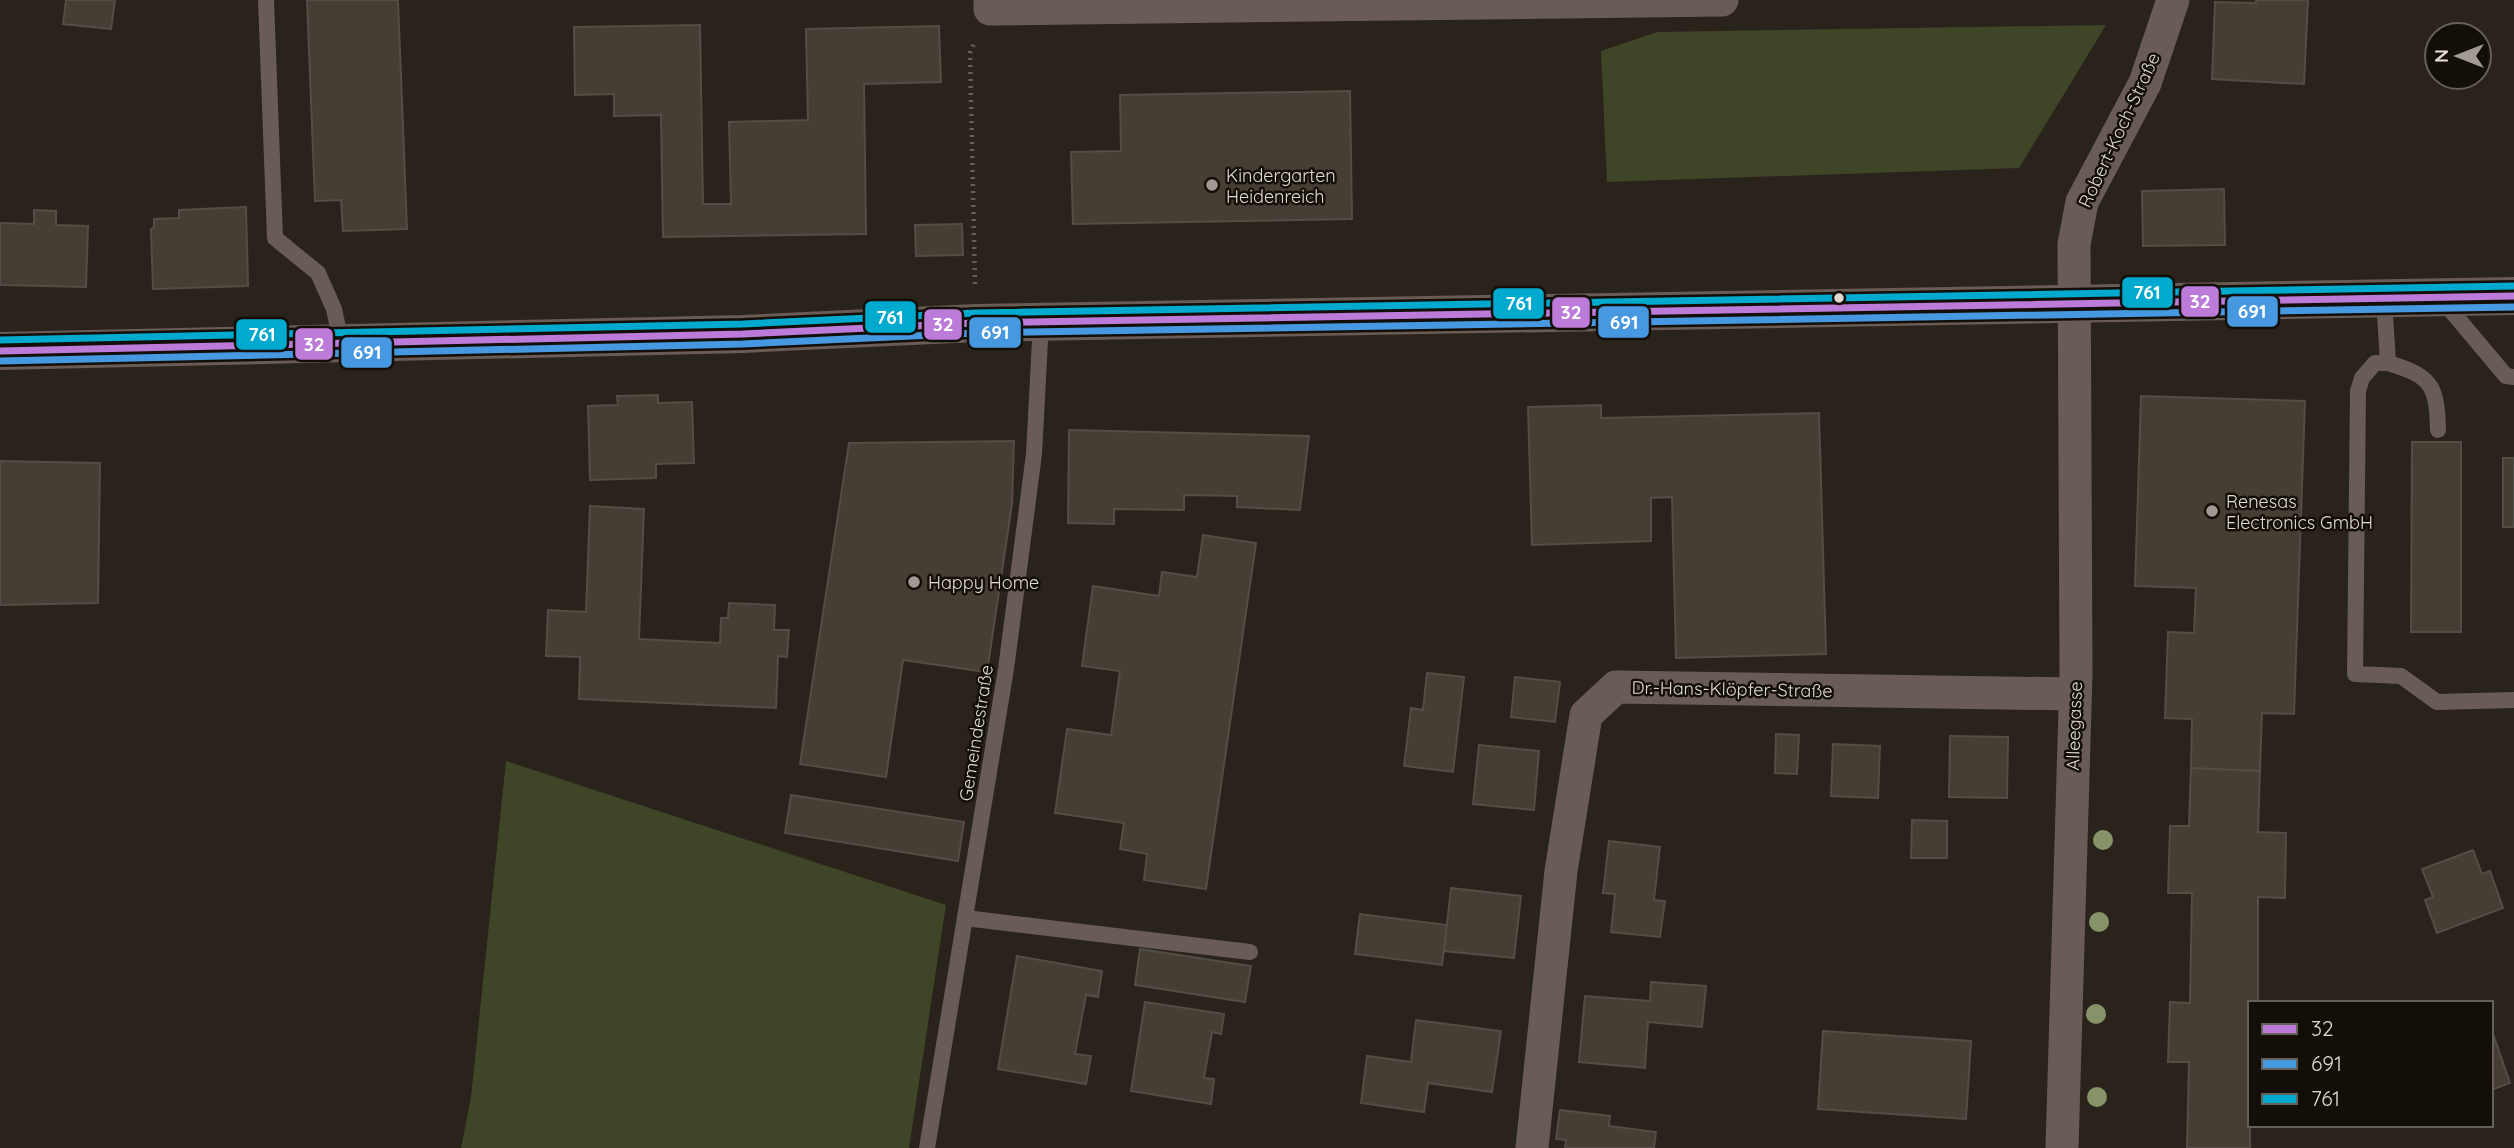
<svg xmlns="http://www.w3.org/2000/svg" width="2514" height="1148" viewBox="0 0 2514 1148" font-family="Quicksand,sans-serif">
  <rect width="100%" height="100%" fill="#29231c"/>
  <!-- green -->
  <path fill="#3e4627" d="M2106,25l-87,143 -412,14 -6,-131 56,-19z
    M506,761l440,144 -37,243h-448l10,-51z"/>
  <!-- building -->
  <path fill="#463e33" stroke="#524d46" stroke-width="2" d="M66,0h49l-4,29 -48,-5z
    M307,0h91l9,229 -64,2 -2,-31 -26,1z
    M2256,0h52l-4,84 -92,-5 3,-77 41,1z
    M700,25l3,179h28l-2,-82 79,-2 -2,-91 133,-3 2,56 -77,2 2,150 -203,3 -2,-122 -47,1v-22l-39,1 -1,-68z
    M1350,91l2,128 -279,5 -2,-72 50,-1 -1,-56z
    M2224,189l1,56 -82,1 -1,-55z
    M246,207l2,79 -95,3 -2,-60 3,-1v-9l25,-1v-8z
    M34,210l22,1v14l32,1 -2,61 -86,-2v-62l34,1z
    M962,224l1,31 -47,1 -1,-31z
    M658,395v8l34,-1 2,61 -38,1v14l-66,2 -2,-74 30,-1 -1,-9z
    M2141,396l164,5 -11,313 -32,-1 -2,58 -69,-3 1,-49 -27,-1 3,-86 26,1 2,-45 -61,-2z
    M1601,405v13l218,-5 7,241 -150,4 -4,-161 -21,1v43l-119,4 -4,-138z
    M1069,430l240,6 -9,74 -63,-3v-11l-53,-1v15l-70,-1v15l-46,-1z
    M1014,441l-2,63 -25,168 -84,-12 -17,117 -86,-13 49,-321z
    M2412,442h49v190h-50z
    M2503,458h11v69h-11z
    M0,461l100,2 -2,140 -98,2z
    M590,506l54,3 -5,130 81,4 1,-25h7l1,-15 46,2 -1,25h15l-2,27 -9,-1 -2,52 -197,-9 1,-42 -34,-1 2,-46 38,2z
    M1203,535l53,8 -50,346 -62,-9 3,-26 -27,-5 4,-26 -69,-10 12,-84 44,6 9,-64 -38,-5 11,-80 66,10 3,-24 35,5z
    M1427,673l37,4 -11,95 -49,-6 7,-58 12,2z
    M1515,677l45,5 -5,40 -44,-5z
    M1776,734l23,1 -2,39 -22,-1z
    M1950,736l58,1 -1,61 -58,-1z
    M1833,744l47,2 -2,52 -47,-2z
    M1479,745l60,6 -5,59 -61,-6z
    M2191,768l69,3 -2,61 28,1 -1,65 -27,-1v106h-8v145h-63l2,-86h-21l2,-60 20,1 2,-110h-24l2,-67h19z
    M791,795l173,27 -6,39 -173,-28z
    M1912,820l35,1v37h-36z
    M1609,841l51,6 -6,53 11,1 -5,36 -49,-5 4,-38 -12,-1z
    M2473,850l9,24 8,-3 13,37 -66,25 -12,-33 8,-3 -11,-28z
    M1451,888l70,8 -7,62 -70,-7z
    M1360,914l87,11 -5,40 -87,-11z
    M1140,949l111,17 -6,36 -110,-17z
    M1017,956l85,15 -4,26 -12,-2 -11,59 16,2 -5,28 -88,-15z
    M1651,982l55,4 -4,41 -54,-5 -3,46 -66,-6 6,-66 65,5z
    M1145,1002l79,12 -3,20 -9,-2 -8,46 10,1 -3,25 -80,-13z
    M1416,1020l85,11 -9,61 -64,-9 -4,29 -63,-9 6,-47 44,6z
    M2491,1028l19,55 -19,7z
    M1823,1031l148,10 -5,78 -148,-10z
    M1560,1110l50,6 -1,10 47,6 -2,16h-89l1,-8 -10,-1z"/>
  <g fill="none" stroke-linecap="round" stroke-linejoin="round">
    <!-- path -->
    <path stroke="#675e59" stroke-width="4.5" stroke-dasharray="2 5" stroke-linecap="butt" d="M975,284l-5,-231 5,-12"/>
    <!-- lane -->
    <path stroke="#695c57" stroke-width="16" d="M266,0l9,238 43,35 16,36 7,33
      M2384,298l4,65h-13l-13,15 -4,13 -3,283 46,2 36,26 77,-2
      M2443,301l63,75 8,1
      M2388,363c44,13 49,23 50,67
      M965,918l285,34
      M927,1148l79,-479 28,-215 7,-132"/>
    <!-- street -->
    <path stroke="#695c57" stroke-width="33" d="M990,0v9l732,-9
      M1532,1148l29,-277 25,-156 30,-28 458,7
      M2062,1148l14,-474 -2,-430 8,-42 63,-119 28,-83"/>
    <!-- primary -->
    <path stroke="#6a5b54" stroke-width="38" d="M0,351l743,-17 233,-11 1538,-27"/>
    <defs>
      <path id="bus-1" d="M0,351l743,-17 233,-11 1538,-27"/>
      <path id="bus-2" d="M0,361l743,-17 233,-11 1538,-26"/>
      <path id="bus-3" d="M0,340l743,-16 233,-11 1538,-27"/>
    </defs>
    <!-- bus-1 casing -->
    <use href="#bus-1" stroke="#130e08" stroke-width="12"/>
    <!-- bus-2 casing -->
    <use href="#bus-2" stroke="#130e08" stroke-width="12"/>
    <!-- bus-3 casing -->
    <use href="#bus-3" stroke="#130e08" stroke-width="12"/>
    <!-- bus-1 -->
    <use href="#bus-1" stroke="#bd7bd9" stroke-width="7"/>
    <!-- bus-2 -->
    <use href="#bus-2" stroke="#4699e1" stroke-width="7"/>
    <!-- bus-3 -->
    <use href="#bus-3" stroke="#00a9ce" stroke-width="7"/>
  </g>
  <!-- trees -->
  <g fill="#869267">
    <circle cx="2103" cy="840" r="10"/>
    <circle cx="2099" cy="922" r="10"/>
    <circle cx="2096" cy="1014" r="10"/>
    <circle cx="2097" cy="1097" r="10"/>
  </g>
  <!-- markers -->
  <g fill="#a09a92" stroke="#130e08" stroke-width="2.5">
    <circle cx="1212" cy="185" r="7"/>
    <circle cx="2212" cy="511" r="7"/>
    <circle cx="914" cy="582" r="7"/>
  </g>
  <circle fill="#e0dad1" stroke="#130e08" stroke-width="2.5" cx="1839" cy="298" r="6"/>
  <g text-anchor="middle" dominant-baseline="central" stroke-width="5" stroke-linejoin="round" paint-order="stroke">
    <!-- street labels -->
    <g font-size="18" fill="#e0dad1" stroke="#130e08">
      <text transform="translate(2119 130) rotate(-65)">Robert-Koch-Straße</text>
      <text transform="translate(1732 689) rotate(1)">Dr.-Hans-Klöpfer-Straße</text>
      <text transform="translate(2074 726) rotate(-88)">Alleegasse</text>
      <text transform="translate(976 733) rotate(-81)">Gemeindestraße</text>
    </g>
    <!-- poi labels -->
    <g font-size="18" fill="#e0dad1" stroke="#130e08" text-anchor="start">
      <text x="1226" y="175">Kindergarten<tspan x="1226" dy="21">Heidenreich</tspan></text>
      <text x="2226" y="501">Renesas<tspan x="2226" dy="21">Electronics GmbH</tspan></text>
      <text x="928" y="582">Happy Home</text>
    </g>
  </g>
  <g stroke="#130e08" stroke-width="2.5">
    <rect x="2121" y="276" width="53" height="33" rx="7" fill="#00a9ce"/>
    <rect x="2180" y="285" width="40" height="33" rx="7" fill="#bd7bd9"/>
    <rect x="1492" y="287" width="53" height="33" rx="7" fill="#00a9ce"/>
    <rect x="2226" y="295" width="53" height="33" rx="7" fill="#4699e1"/>
    <rect x="1551" y="296" width="40" height="33" rx="7" fill="#bd7bd9"/>
    <rect x="864" y="300" width="53" height="34" rx="7" fill="#00a9ce"/>
    <rect x="1597" y="305" width="53" height="34" rx="7" fill="#4699e1"/>
    <rect x="923" y="308" width="40" height="33" rx="7" fill="#bd7bd9"/>
    <rect x="968" y="316" width="54" height="33" rx="7" fill="#4699e1"/>
    <rect x="235" y="318" width="53" height="33" rx="7" fill="#00a9ce"/>
    <rect x="294" y="327" width="40" height="34" rx="7" fill="#bd7bd9"/>
    <rect x="340" y="336" width="53" height="33" rx="7" fill="#4699e1"/>
  </g>
  <g font-size="19" text-anchor="middle" font-weight="bold" fill="#fff">
    <text x="2147" y="299">761</text>
    <text x="2200" y="308">32</text>
    <text x="1519" y="310">761</text>
    <text x="2252" y="318">691</text>
    <text x="1571" y="319">32</text>
    <text x="890" y="324">761</text>
    <text x="1624" y="329">691</text>
    <text x="943" y="331">32</text>
    <text x="995" y="339">691</text>
    <text x="262" y="341">761</text>
    <text x="314" y="351">32</text>
    <text x="367" y="359">691</text>
  </g>
  <!-- legend -->
  <rect x="2248" y="1001" width="245" height="126" fill="#130e08" stroke="#656058" stroke-width="2"/>
  <rect x="2262" y="1024" width="35" height="10" fill="#bd7bd9" stroke="#656058" stroke-width="2"/>
  <text x="2311" y="1036" font-size="21" fill="#e0dad1">32</text>
  <rect x="2262" y="1059" width="35" height="10" fill="#4699e1" stroke="#656058" stroke-width="2"/>
  <text x="2311" y="1071" font-size="21" fill="#e0dad1">691</text>
  <rect x="2262" y="1094" width="35" height="10" fill="#00a9ce" stroke="#656058" stroke-width="2"/>
  <text x="2311" y="1106" font-size="21" fill="#e0dad1">761</text>
  <!-- north arrow -->
  <g transform="translate(2458 56) rotate(270)"><circle r="33" fill="#130e08" stroke="#656058" stroke-width="2"/>
  <path d="M0-5L12 26L0 18L-12 26Z" fill="#a09a92"/>
  <text y="-10" font-size="19" font-weight="bold" text-anchor="middle" fill="#e0dad1">N</text>
  </g>
</svg>
